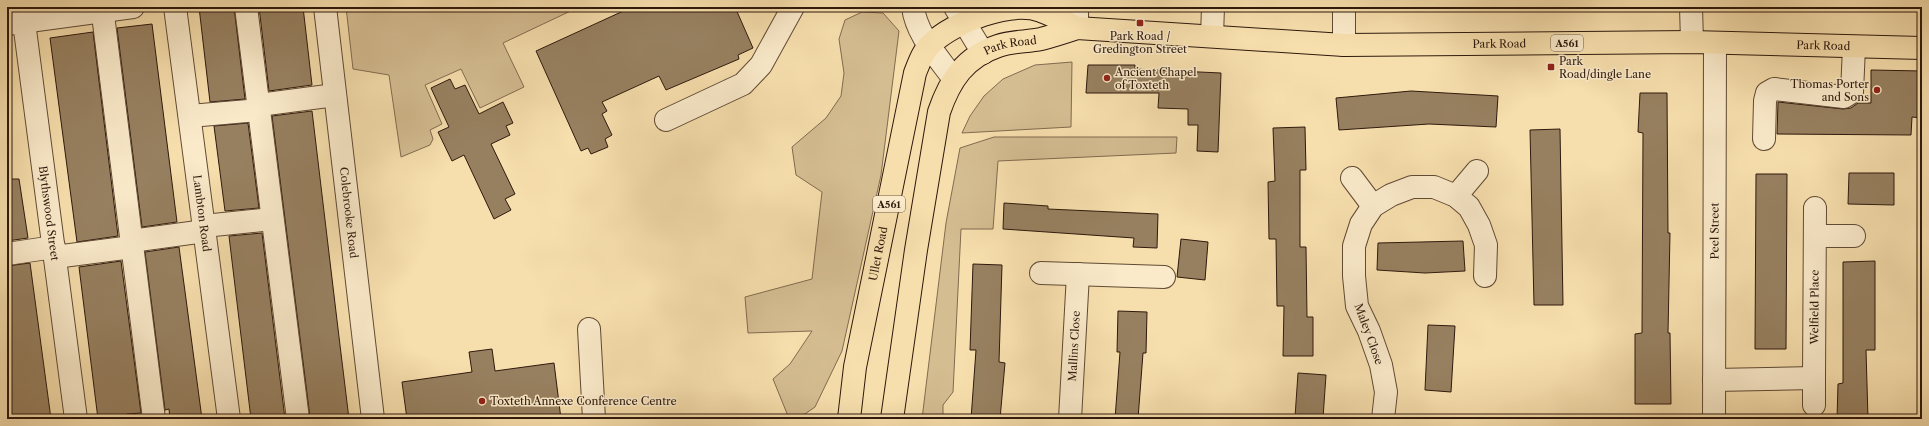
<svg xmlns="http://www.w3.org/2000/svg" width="1929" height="426" viewBox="0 0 1929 426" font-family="'Libre Caslon Text',serif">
  <rect width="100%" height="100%" fill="#f7dfad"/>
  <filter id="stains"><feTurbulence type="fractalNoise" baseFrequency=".005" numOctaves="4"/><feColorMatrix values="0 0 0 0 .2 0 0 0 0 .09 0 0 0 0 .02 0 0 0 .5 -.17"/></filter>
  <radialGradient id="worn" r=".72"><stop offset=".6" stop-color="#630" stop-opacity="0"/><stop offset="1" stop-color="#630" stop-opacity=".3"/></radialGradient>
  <!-- green -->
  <path fill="#d5bd92" stroke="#826b50" d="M346,7h233l-76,36 21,44 -44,21 -19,-39 -36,16 17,39 -12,6 3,9 -3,6 -29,12 -12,-82 -36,-6z
    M862,12l21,1 16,18 -18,144 -39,176 -27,56 -16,11 -11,-2 -15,-37 17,-15 22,-33 -64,2 -3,-36 67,-18 10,-87 -26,-17 -4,-28 34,-29 15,-22 3,-23 -5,-34 6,-19z
    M1072,62l-1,65 -109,6 8,-17 14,-20 19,-17 32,-14z
    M994,137h183l-1,16 -178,8 -5,68h-32l-8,163 -10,13v14h-21l24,-196 14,-75z"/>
  <!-- building -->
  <path fill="#978060" stroke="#2e190d" d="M199,7h35l11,92 -35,3z
    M259,7h44l9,78 -43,6z
    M632,7h103l18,41 -15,7 1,4 -73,31 -7,-14 -57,26 5,9 -5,3 10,21 -7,4 3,8 -17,7 -3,-6 -7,3 -45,-100z
    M152,24l25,198 -35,5 -25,-199z
    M93,32l25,204 -41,6 -27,-204z
    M1088,65h47v4l86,4 -3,79 -21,-1 1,-26h-10v-16l-30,-1 1,-15h-73z
    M1871,70l51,1v47l-10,-1 -1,18 -134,-1 1,-32 65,7 8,-1 7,-5h13z
    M450,79l5,10 10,-4 14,29 24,-12 10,21 -7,3 4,9 -19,9 24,50 -10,5 6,11 -17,9 -30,-64 -12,6 -14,-29 11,-5 -18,-39z
    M1411,91l87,5 -2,31 -67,-3 -90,6 -3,-32z
    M1640,93h27l1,140h2l-2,100h2l1,71h-36v-70l7,-1 1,-200 -5,-1z
    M312,111l27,226 10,82h-28v-3l-11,1 -38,-301z
    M248,123l11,85 -34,3 -11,-85z
    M1305,127l1,43h-6v77h6l1,70h6v39h-30l1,-50h-7l-1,-67h-7l-1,-57 7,-1 -2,-53z
    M1560,129l3,176h-29l-4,-175z
    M1849,173h45v32l-46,-1z
    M1756,174h31l-1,175h-31z
    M7,179h12l9,59 -21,3z
    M1004,203l44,3v3l110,5 -1,34 -24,-1 1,-9 -131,-9z
    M262,233l23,186h-34l-22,-183z
    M1181,239l27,3 -3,38 -28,-3z
    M1463,241l2,30 -40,2 -48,-3 1,-27z
    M179,247l7,52 16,120h-32l-1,-10 -4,1 -20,-158z
    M121,261l20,152 -14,1 1,5h-30l-19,-152z
    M1875,261v89h-9l2,69h-31l1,-35 5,-1v-121z
    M30,263l21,156h-44v-153z
    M973,264l29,1 -3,97 6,1 -5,56h-29l5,-69h-6z
    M1118,311l29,1 -1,41h-3l-5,66h-23l5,-67h-3z
    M1428,325l27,1 -4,66 -26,-2z
    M492,349l3,22 59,-8 7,56h-154l-5,-37 70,-10 -3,-20z
    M1298,373l28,2 -3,43 -28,-1z"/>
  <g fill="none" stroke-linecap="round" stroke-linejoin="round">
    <defs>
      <g id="minor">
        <path id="s1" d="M22,7l54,412"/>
        <path d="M102,7l52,412"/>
        <path id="s2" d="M175,7l54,412"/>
        <path d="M246,7l52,412"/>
        <path id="s3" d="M325,7l48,412"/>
        <path d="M913,7c3,27 25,50 40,71"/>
        <path d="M955,7l28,46"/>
        <path d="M1344,7v38"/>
        <path d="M1691,7l1,35"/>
        <path d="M7,24l126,-17"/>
        <path d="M1077,28v-21"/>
        <path d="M1212,36l1,-29"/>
        <path d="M259,105l76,-10"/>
        <path d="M190,116l69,-6"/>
        <path d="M666,120l77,-36 18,-19 32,-58"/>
        <path d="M1764,139l1,-38 2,-8 7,-4 70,8 8,-5 2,-45"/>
        <path d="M1352,178l21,28"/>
        <path d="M1456,196l21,-25"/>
        <path d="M204,226l68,-7"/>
        <path d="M1816,236h38"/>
        <path d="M131,241l74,-10"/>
        <path d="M7,254l47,-7"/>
        <path d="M55,257l77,-10"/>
        <path d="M1041,273l123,4"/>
        <path d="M589,329l5,90"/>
        <path d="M1814,378v27"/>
        <path id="s4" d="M1714,380l100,-2 1,-170"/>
        <path id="s5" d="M1070,419l8,-145"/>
        <path d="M1383,419l3,-27 -5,-27 -12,-34 -12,-25 -3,-30v-30l7,-22 12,-18 18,-11 21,-8h22l22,9 13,11 10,18 7,20 -1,31"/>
        <path id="s6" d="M1714,419l1,-375"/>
      </g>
      <g id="highway">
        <path id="s7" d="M849,419l6,-52 60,-294c4,-10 8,-22 16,-29 22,-22 80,-44 110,-33 12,4 24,11 36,17"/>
        <path id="s8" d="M892,419l24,-169 23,-138c11,-32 26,-55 59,-66 14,-5 29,-4 43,-7 12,-3 24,-7 36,-11l267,17 348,-3 230,6"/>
      </g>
    </defs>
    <!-- minor casing -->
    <use href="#minor" stroke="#604a35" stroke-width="24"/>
    <!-- highway casing -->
    <use href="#highway" stroke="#2e190d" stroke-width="24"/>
    <!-- minor -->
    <use href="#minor" stroke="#faeaca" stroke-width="22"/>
    <!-- highway -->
    <use href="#highway" stroke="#f7dfad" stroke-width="22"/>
  </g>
  <!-- markers -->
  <g fill="#8f2418" stroke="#faeaca" stroke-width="1.5">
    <rect x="1136" y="19" width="8" height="8" rx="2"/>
    <rect x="1547" y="63" width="8" height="8" rx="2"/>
    <circle cx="1107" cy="78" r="4"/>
    <circle cx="1877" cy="90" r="4"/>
    <circle cx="482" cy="401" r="4"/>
  </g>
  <g text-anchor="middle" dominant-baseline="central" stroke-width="3" stroke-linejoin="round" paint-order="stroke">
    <!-- shield labels -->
    <g fill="#faeaca" stroke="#6b5846" stroke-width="1">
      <rect x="1551" y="35" width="32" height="16" rx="3"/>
      <rect x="873" y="196" width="32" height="16" rx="3"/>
    </g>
    <g font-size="10" font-weight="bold" fill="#2e190d">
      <text x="1567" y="43">A561</text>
      <text x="889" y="204">A561</text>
    </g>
    <!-- poi labels -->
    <g font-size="11" fill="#2e190d" stroke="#faeaca" text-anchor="start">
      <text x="1140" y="36" text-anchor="middle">Park Road /<tspan x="1140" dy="13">Gredington Street</tspan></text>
      <text x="1559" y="61">Park<tspan x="1559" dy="13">Road/dingle Lane</tspan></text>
      <text x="1115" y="72">Ancient Chapel<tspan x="1115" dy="13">of Toxteth</tspan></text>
      <text x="1869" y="84" text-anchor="end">Thomas Porter<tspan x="1869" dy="13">and Sons</tspan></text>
      <text x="490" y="401">Toxteth Annexe Conference Centre</text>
    </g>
    <!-- street labels -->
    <g font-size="11" fill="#2e190d" stroke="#faeaca">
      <text stroke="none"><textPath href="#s8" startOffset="907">Park Road</textPath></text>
      <text stroke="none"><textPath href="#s8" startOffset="1231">Park Road</textPath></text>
      <text stroke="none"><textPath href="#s8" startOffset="415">Park Road</textPath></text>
      <text stroke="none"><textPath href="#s1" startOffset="208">Blythswood Street</textPath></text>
      <text stroke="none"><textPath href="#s2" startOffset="208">Lambton Road</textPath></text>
      <text stroke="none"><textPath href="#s3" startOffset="207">Colebrooke Road</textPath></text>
      <text stroke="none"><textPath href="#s6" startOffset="188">Peel Street</textPath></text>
      <text stroke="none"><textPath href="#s7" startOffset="168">Ullet Road</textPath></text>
      <text stroke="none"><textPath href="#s4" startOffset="171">Welfield Place</textPath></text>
      <text transform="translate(1369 334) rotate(70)">Maley Close</text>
      <text stroke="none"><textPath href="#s5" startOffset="73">Mallins Close</textPath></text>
    </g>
  </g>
  <!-- margin -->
  <rect width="1929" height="426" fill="none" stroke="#f7dfad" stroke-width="24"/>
  <rect x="8" y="8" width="1913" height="410" fill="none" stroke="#2e190d" stroke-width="2"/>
  <rect x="12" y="12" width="1905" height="402" fill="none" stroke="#2e190d"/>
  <rect width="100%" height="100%" filter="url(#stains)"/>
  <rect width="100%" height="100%" fill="url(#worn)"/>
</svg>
